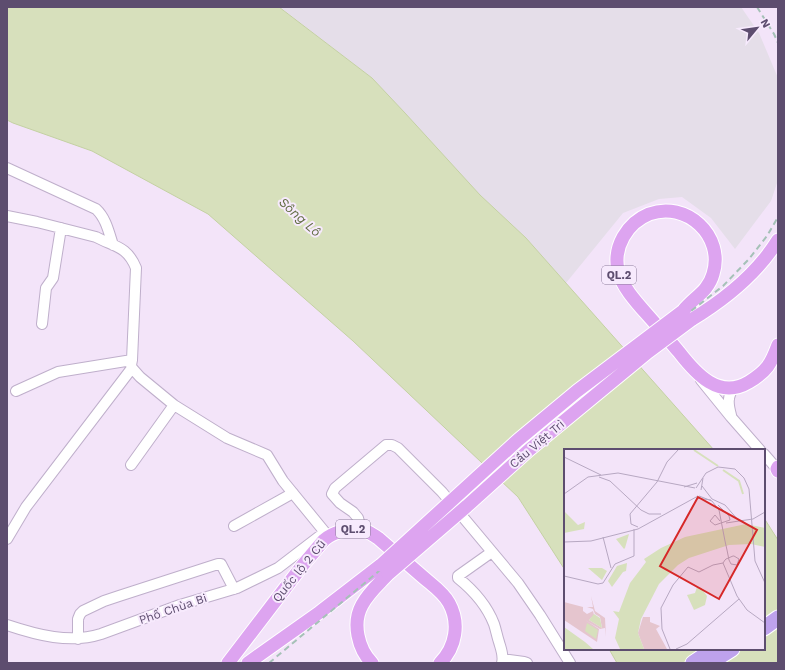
<svg xmlns="http://www.w3.org/2000/svg" width="785" height="670" viewBox="0 0 785 670" font-family="'Work Sans',sans-serif">
  <rect width="100%" height="100%" fill="#f3e4f9"/>
  <!-- industrial -->
  <path fill="#e5dee9" d="M280,7h461l18,26 19,45v102l-7,21 -36,48 -24,-31 -29,-21 -23,2 -36,14 -57,70 -40,-45 -46,-43 -75,-82 -33,-35z"/>
  <!-- water -->
  <path fill="#d7e0bc" stroke="#c4d1a3" d="M7,7h272l93,71 33,35 75,82 46,43 188,212h-149v120l-47,-73 -165,-156 -145,-127 -116,-63 -79,-28 -6,-3z
    M764,518l14,22v123h-161l-8,-14h155z"/>
  <g fill="none" stroke-linecap="round" stroke-linejoin="round">
    <defs>
      <path id="minor" d="M7,168l89,41c10,9 13,24 17,36
        M7,216l30,6 59,15c19,10 31,9 40,31l-4,92 -1,5 1,3 8,9 34,28 53,33 40,17 16,26 45,55
        M42,324l4,-36 7,-10 8,-50
        M701,380l30,37 29,33
        M16,391l42,-19 74,-12
        M731,415c-3,-11 -4,-18 3,-28
        M764,454l13,15
        M131,465l43,-60
        M234,526l59,-33
        M361,529l-3,-11 -5,-6 -13,-9 -8,-9 3,-6 51,-43h6l6,3 44,44 76,91 22,32 30,48
        M7,539l19,-32 106,-139
        M492,553l-3,1 -31,22v2c15,12 29,28 36,46 2,6 3,12 5,18 2,7 5,14 3,21
        M7,625c30,10 63,19 94,9l79,-29 57,-17 41,-20 47,-36
        M78,639v-20l2,-5 3,-3 21,-10 15,-5 99,-32h3l13,25
        M503,659l21,3 3,1"/>
      <path id="major" d="M683,311c11,-14 25,-19 30,-37 12,-38 -27,-74 -64,-60 -22,9 -36,33 -31,56 4,20 27,41 40,57 7,8 14,17 21,25 17,22 40,48 70,30 18,-11 22,-18 29,-37
        M691,320c33,-20 66,-46 87,-80
        M778,467l-1,2 1,2
        M228,663l74,-97 22,-26c9,-8 25,-12 36,-11 7,1 13,6 18,9 15,13 30,26 45,39 9,8 20,15 26,26 11,20 7,44 -9,60
        M248,663l72,-51 61,-47
        M372,663c-14,-14 -20,-40 -10,-58 7,-13 17,-21 26,-31"/>
      <path id="highway" d="M764,628l14,-10
        M693,663l21,-14
        M710,663l22,-14"/>
    </defs>
    <!-- minor casing -->
    <use href="#minor" stroke="#bfafcb" stroke-width="12"/>
    <!-- major casing -->
    <use href="#major" stroke="#fff" stroke-width="15"/>
    <!-- highway casing -->
    <use href="#highway" stroke="#fff" stroke-width="17"/>
    <!-- minor -->
    <use href="#minor" stroke="#fff" stroke-width="10"/>
    <!-- major -->
    <use href="#major" stroke="#dda4f0" stroke-width="13"/>
    <!-- highway -->
    <use href="#highway" stroke="#bea2ec" stroke-width="15"/>
    <!-- rail -->
    <path stroke="#a5c1b7" stroke-width="2" stroke-dasharray="6 4" stroke-linecap="butt" d="M757,7l17,27 4,9
      M269,663l116,-97 196,-169 142,-111 26,-27 18,-23 11,-19"/>
    <defs>
      <path id="major-bridge" d="M381,565l137,-125 59,-49 106,-80
        M388,574l79,-68 62,-56 119,-98 43,-32"/>
    </defs>
    <!-- major-bridge casing -->
    <use href="#major-bridge" stroke="#fff" stroke-width="15" stroke-linecap="butt"/>
    <!-- major-bridge -->
    <use href="#major-bridge" stroke="#dda4f0" stroke-width="13"/>
  </g>
  <g text-anchor="middle" dominant-baseline="central" stroke-width="4" stroke-linejoin="round" paint-order="stroke">
    <!-- shield labels -->
    <g fill="#f7eafd" stroke="#8b7c9a" stroke-width="1">
      <rect x="602" y="266" width="34" height="18" rx="3"/>
      <rect x="336" y="520" width="34" height="18" rx="3"/>
    </g>
    <g font-size="11" font-weight="bold" fill="#5d4d6f">
      <text x="619" y="275">QL.2</text>
      <text x="353" y="529">QL.2</text>
    </g>
    <!-- street labels -->
    <g font-size="12" fill="#5d4d6f" stroke="#f7eafd">
      <text transform="translate(537 444) rotate(-40)">Cầu Việt Trì</text>
      <text transform="translate(299 571) rotate(-51)">Quốc lộ 2 Cũ</text>
      <text transform="translate(173 609) rotate(-19)">Phố Chùa Bi</text>
    </g>
    <!-- water labels -->
    <g font-size="13" font-style="italic" fill="#5f6c40" stroke="#f7eafd">
      <text transform="translate(300 217) rotate(42)">Sông Lô</text>
    </g>
  </g>
  <!-- overview -->
  <g transform="translate(564 449)">
    <rect width="201" height="201" fill="#f3e4f9"/>
    <path d="M27,147l4,15 10,7 1,19 -1,-9 -5,1 -15,-9 14,9 -2,13 -33,-22v-18l19,5v4l4,3 6,-3 1,4 -5,5 13,8 -2,-11 -5,-3 -2,-5 -6,-2h6zM79,168h7v5l10,4 -4,3 11,20h-23l-6,-16z" fill="#e5c5ce"/>
    <path d="M0,62l14,14 7,-3 -1,7 -20,4zM182,75l19,4v19l-14,-3 -22,1 -40,13 -11,7 -19,19 -18,35 -3,14 6,16h-24l-5,-11 4,-19 -6,-8 6,1 11,-29 16,-21 -2,-3 17,-11 24,-11zM65,85l-4,14 -1,1 -8,-10zM63,114l-1,8 -3,1 -11,15 -4,-6 9,-15zM24,119h14l5,3 -5,9zM133,138l4,1 6,8 -2,9 -11,5 -7,-15 8,-2zM30,165l6,4 2,10 -13,-8zM23,174l11,7 -2,9 -11,-8zM0,178l21,15 8,7h-29z" fill="#d7e0bc"/>
    <path fill="none" stroke="#d7e0bc" stroke-width="2" d="M130,1l24,16M159,21l16,11 4,13"/>
    <path fill="none" stroke="#b7a8c2" stroke-width="1" d="M0,8l37,18M35,28l11,4 31,29 8,4h12M93,33l10,-20 11,-12M138,37l10,13 13,6 14,16 14,-2 12,-7M120,38l13,-4M132,39l10,-15 12,-6 17,2 9,9 5,11 6,72 10,22M137,41l2,-12M0,45l24,-17 30,-4 77,15M135,47l13,5 7,9 6,31 2,9 2,10 2,4 6,1 2,-6 -5,-3h-1l-7,3 -1,1 -2,3 14,33 10,14 18,13M132,49l15,2M154,56l11,11 1,4 -15,5 -5,-4 5,-6 5,6M162,74l13,-2M74,78l-7,-3 -1,-10 27,-32M39,88l8,31M0,93l27,-1 47,-12 60,-33M0,127l34,8 5,-1 12,-19 19,-8v-27M106,200l-8,-20 -1,-21 12,-23 15,-18 11,5 14,-7 10,-2M112,200l11,-5 52,-45"/>
    <path fill="#d62828" fill-opacity="0.15" stroke="#d62828" stroke-width="2" d="M134,48l59,33 -38,69 -59,-33z"/>
    <rect width="201" height="201" fill="none" stroke="#5d4d6f" stroke-width="2"/>
  </g>
  <!-- border -->
  <rect width="785" height="670" fill="none" stroke="#5d4d6f" stroke-width="16"/>
  <!-- north arrow -->
  <g transform="translate(757 28) rotate(61)" stroke="#f7eafd" stroke-width="3" paint-order="stroke">
  <path d="M0-3L7 15L0 10L-7 15Z" fill="#5d4d6f"/>
  <text y="-6" font-size="11" font-weight="bold" text-anchor="middle" fill="#5d4d6f">N</text>
  </g>
</svg>
